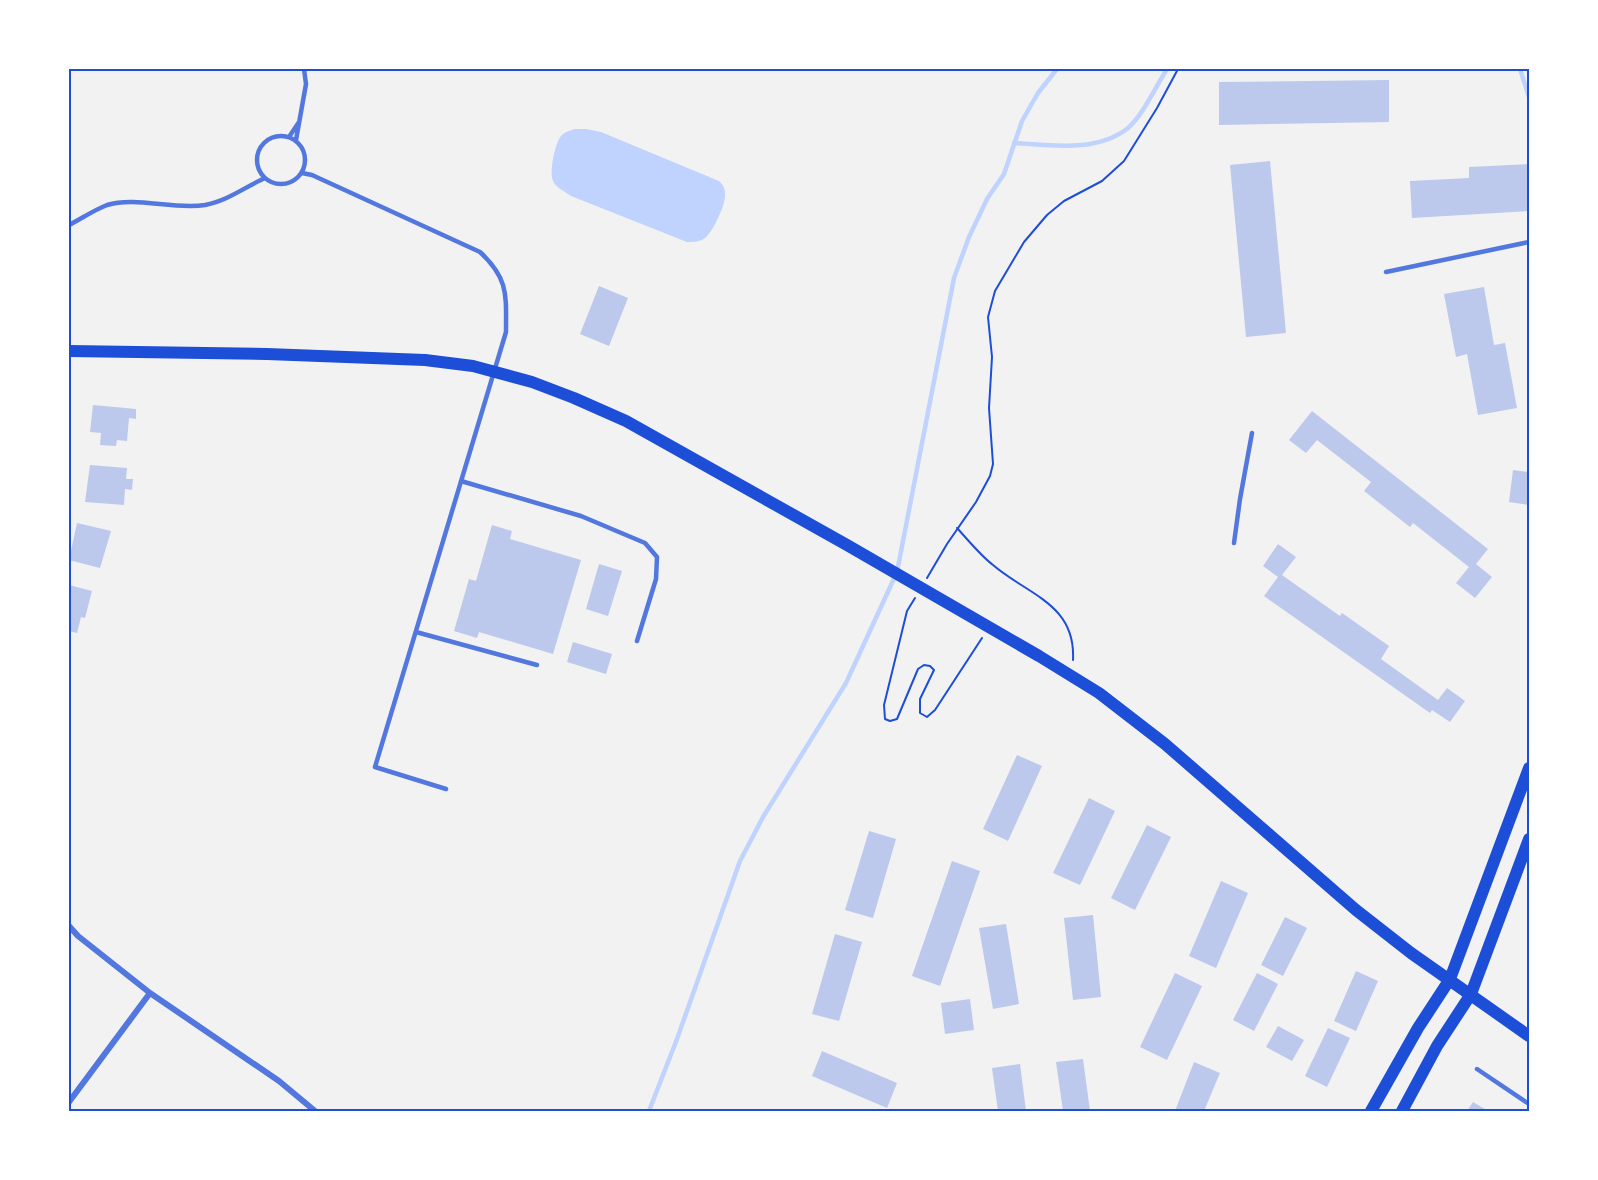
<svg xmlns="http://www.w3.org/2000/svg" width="1598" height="1180" viewBox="0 0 1598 1180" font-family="'Zilla Slab',serif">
  <rect width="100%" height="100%" fill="#f2f2f2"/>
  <!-- water -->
  <path fill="#bfd3fe" d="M574,129h12l15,3 118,49c4,4 6,7 6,13 1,10 -12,38 -20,44 -5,4 -12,4 -18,4l-116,-46c-5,-4 -15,-8 -18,-15 -4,-9 2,-38 8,-45 3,-4 9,-5 13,-7z"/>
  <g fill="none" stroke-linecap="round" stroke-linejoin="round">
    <!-- stream -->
    <path stroke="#bfd3fe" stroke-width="4.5" d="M1520,69l9,28
      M1014,143c36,2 83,10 114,-15 15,-13 28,-42 39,-59
      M649,1111l28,-72 63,-178 23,-44 83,-134 51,-111 57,-294 15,-41 18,-38 17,-25 18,-53 16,-28 19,-24"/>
  </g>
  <!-- building -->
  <path fill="#bdc9ec" d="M1389,80v42l-170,3v-43z
    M1270,161l16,172 -40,4 -16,-172z
    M1529,164v47l-117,7 -2,-37 59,-3v-11z
    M599,286l29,12 -19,48 -29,-12z
    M1484,287l10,58 11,-2 12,65 -39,7 -11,-61 -11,3 -12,-63z
    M93,405l43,4v10l-7,-1 -2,23 -10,-1 -1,6 -16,-1 1,-12 -11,-1z
    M1312,411l176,138 -12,15 16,13 -17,21 -19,-15 13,-16 -56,-44 -3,4 -46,-36 7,-9 -54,-42 -11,13 -17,-13z
    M90,465l37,3 -1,11h7l-1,11 -7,-1 -1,16 -39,-3z
    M1513,470l16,2v33l-20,-3z
    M77,523l34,8 -11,37 -31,-8z
    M492,525l20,6 -2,8 71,21 -28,94 -74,-22 -2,6 -23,-7 15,-52 7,2z
    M1278,544l18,13 -14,18 58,41 2,-3 47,33 -8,13 57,41 9,-12 18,13 -15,21 -18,-12 -2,3 -166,-117 14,-19 -15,-11z
    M599,564l23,7 -14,45 -22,-7z
    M69,585l23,6 -7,27 -4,-1 -4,16 -8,-2z
    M573,642l39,12 -6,20 -39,-12z
    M1017,755l25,11 -34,75 -25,-12z
    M1089,798l26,13 -35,74 -27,-12z
    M1147,825l24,12 -36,73 -24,-12z
    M869,831l27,8 -23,79 -28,-8z
    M952,861l28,10 -40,115 -28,-10z
    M1221,881l27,12 -32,75 -27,-12z
    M1093,915l8,82 -28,3 -9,-82z
    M1285,917l22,11 -24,48 -22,-11z
    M1006,924l13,80 -26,5 -14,-81z
    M835,934l27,8 -23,79 -27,-7z
    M1356,971l22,10 -22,50 -22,-10z
    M1175,973l27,13 -35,74 -27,-13z
    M1257,973l21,11 -24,47 -21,-11z
    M970,999l4,31 -29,4 -4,-31z
    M1278,1026l26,14 -12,21 -26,-14z
    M1328,1028l22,10 -23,49 -22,-11z
    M822,1051l75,32 -10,25 -75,-32z
    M1083,1059l7,52h-27l-7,-49z
    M1194,1062l26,11 -16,38h-29z
    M1020,1064l6,47h-28l-6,-43z
    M1473,1102l15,9h-21z"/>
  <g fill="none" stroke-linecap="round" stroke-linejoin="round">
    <!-- path -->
    <path stroke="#1d4ed8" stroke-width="2" d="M957,528c12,13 23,27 36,37 35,30 83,39 80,95
      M927,578l20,-34 29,-42 14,-26 3,-12 -4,-56 3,-51 -4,-40 7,-26 29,-49 23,-27 17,-14 38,-20 22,-20 33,-53 21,-39
      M915,598l-8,13 -23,94 1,14 5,2 7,-2 21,-50 6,-4 6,1 4,4 -14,29v14l7,4 8,-7 47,-72"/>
    <!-- service -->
    <path stroke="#5277de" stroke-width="4.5" d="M257 160a24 24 0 1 1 48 0a24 24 0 1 1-48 0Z
      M289,137l10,-15
      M296,140l10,-56 -2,-15
      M302,173l10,2 168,77c29,27 26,43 26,80l-131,435 71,22
      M69,225c12,-6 25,-15 38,-20 29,-9 66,5 98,0 22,-4 40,-18 60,-27
      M1386,272l143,-30
      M461,481l120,35 64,27 12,14 -1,22 -19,62
      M1234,543l6,-44 12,-66
      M416,632l121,33
      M1477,1069l52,35"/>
    <!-- minor -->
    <path stroke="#5277de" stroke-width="6" d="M69,926l9,10 72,57 129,88 36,30
      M69,1102l81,-109"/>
    <!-- secondary -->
    <path stroke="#1d4ed8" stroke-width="12" d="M69,351l198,3 158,6 48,6 59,16 42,16 52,23 221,124 192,111 60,37 66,51 191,166 55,43 118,83
      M1371,1111l47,-83 32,-49 79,-211
      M1402,1111l35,-65 34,-52 58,-155"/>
  </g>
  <!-- border -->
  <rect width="1598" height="1180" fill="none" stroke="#ffffff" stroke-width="141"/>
  <rect x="70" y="70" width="1458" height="1040" fill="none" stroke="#1d4ed8" stroke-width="2"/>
</svg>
